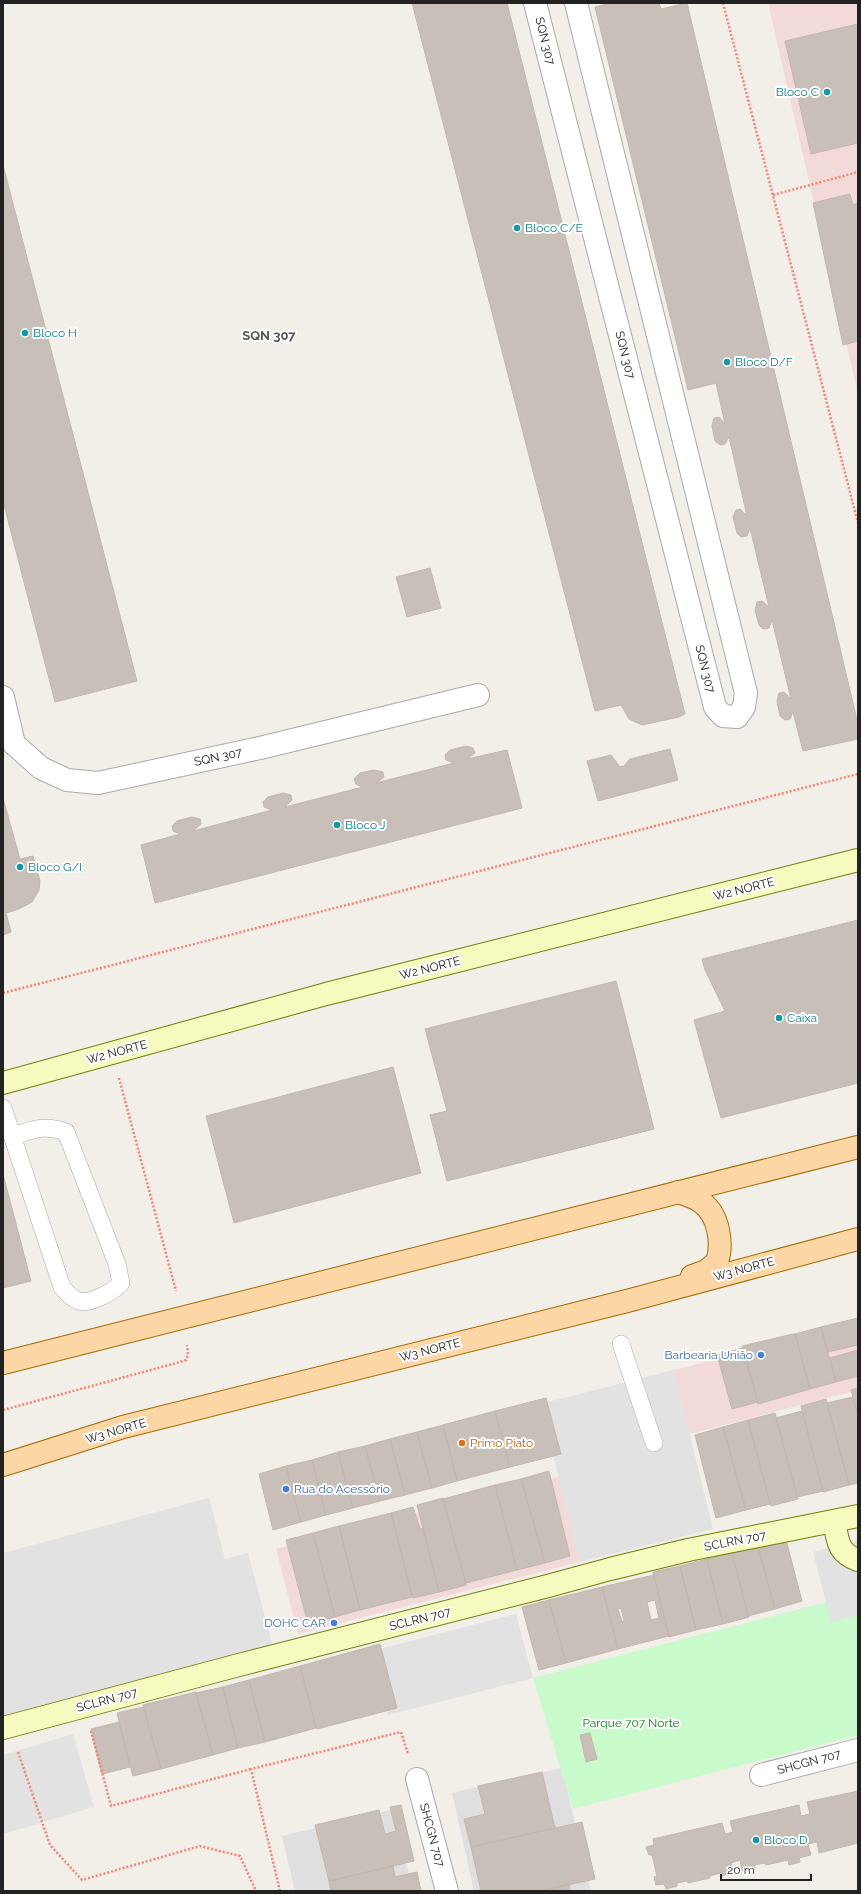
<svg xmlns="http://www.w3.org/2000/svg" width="861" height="1894" viewBox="0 0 861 1894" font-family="Raleway,sans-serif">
  <rect width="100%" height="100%" fill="#f2efe9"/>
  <!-- residential -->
  <path fill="#e0dfdf" d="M562,1768l29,123h-117l-22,-98z
    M394,1809l19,82h-118l-13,-55z"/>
  <!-- commercial -->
  <path fill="#f2dad9" d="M768,3h90v391z
    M858,1323v67l-169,44 -15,-64z
    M559,1477l21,85 -282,72 -22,-85z"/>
  <!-- park -->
  <path fill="#c8facc" d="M858,1594v141l-285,74 -40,-131z"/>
  <!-- parking -->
  <path fill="#e2e2e2" d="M674,1370l39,159 -133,33 -40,-158z
    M209,1498l16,61 23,-6 25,94 -270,73v-167z
    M858,1540v75l-27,7 -18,-70z
    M516,1614l17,64 -145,37 -17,-64z
    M73,1734l21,73 -91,27v-79z"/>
  <!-- building -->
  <path fill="#c7bfb8" stroke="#c4b6ab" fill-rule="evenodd" d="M412,3h95l178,711 -6,3 -37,8 -13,-6 -8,-14 -26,6z
    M611,3h48l2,6 26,-6 171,721v15l-55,12 -10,-39 -3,7 -5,1 -5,-4 -3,-15 2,-8 5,-1 7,7 -19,-79 -3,8 -6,1 -4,-4 -4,-15 2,-8 5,-1 7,6 -19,-79 -3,8 -6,1 -4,-4 -4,-16 3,-7 4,-1 7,7 -18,-79 -4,7 -5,1 -5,-4 -3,-15 2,-8 5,-1 6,7 -9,-41 -28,7 -93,-383z
    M858,24v119l-47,11 -26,-113z
    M3,165l134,516 -82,21 -52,-201z
    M850,194l3,11 5,-2v138l-15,4 -30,-142z
    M430,568l11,40 -34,9 -11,-40z
    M466,746l7,2 2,5 -8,6 40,-9 15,58 -367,95 -14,-58 39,-11 -7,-3 -1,-5 5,-5 15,-4 8,2 1,5 -8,7 79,-21 -8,-3 -1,-5 5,-5 15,-4 8,2 1,5 -7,7 78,-20 -7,-3 -2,-5 6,-6 14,-3 9,2 1,5 -8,6 78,-20 -8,-3 -1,-5 5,-5z
    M670,749l8,31 -80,21 -11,-40 24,-6 9,12 4,-1 6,-7z
    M3,798l17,61 13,-3 7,25 -1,9 -7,12 -13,7 -13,4 5,19 -8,3z
    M858,920v163l-137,35 -27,-98 31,-9 -20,-41 -3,-11z
    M616,981l38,148 -207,52 -17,-66 17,-4 -22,-82z
    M393,1067l28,106 -187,50 -28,-107z
    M3,1174l28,107 -28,7z
    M858,1318v27l-30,7 -7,-25z
    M821,1327l15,55 -26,7 -15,-55z
    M793,1334h2l15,55 -52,15 -16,-58z
    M743,1348l15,54 -26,7 -15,-54z
    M858,1350v26l-22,6 -6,-24z
    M858,1388v27l-7,-25z
    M853,1397l5,18v68l-9,2 -22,-82z
    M546,1398l15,56 -51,13 -15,-56z
    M826,1399l23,86 -26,7 -22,-86z
    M495,1411l15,56 -53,14 -14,-56z
    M802,1411l21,80 -26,6 -21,-79z
    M775,1413l23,86 -27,7 -23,-86z
    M748,1420l22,84 -24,6 -23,-83z
    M443,1425l14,56 -25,7 -15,-56z
    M723,1427l23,83 -30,8 -21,-83z
    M417,1432l15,56 -27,7 -15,-56z
    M390,1439l15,56 -25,6 -15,-55z
    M365,1446l15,55 -27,7 -15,-56z
    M338,1452l15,56 -27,7 -14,-55z
    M312,1460l14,55 -25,7 -15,-56z
    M286,1466l15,56 -28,8 -14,-56z
    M549,1471l21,85 -25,7 -24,-84z
    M521,1479l24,84 -28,7 -22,-85z
    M495,1485l22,85 -51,13 -23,-84z
    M443,1498l23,87 -27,7 -22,-87z
    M413,1507l7,22 3,-1 16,64 -26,6 -22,-85z
    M391,1513l21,84 -52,13 -21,-84z
    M339,1526l21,84 -25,7 -22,-84z
    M313,1533l22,84 -27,7 -22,-84z
    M786,1540l16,61 -27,8 -17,-62z
    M758,1547l17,62 -27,7 -16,-63z
    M732,1553l17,64 -26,7 -16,-65z
    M707,1559l16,65 -27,6 -16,-64z
    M680,1566l16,64 -27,7 -16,-65z
    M654,1575l15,61 -51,13 -16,-62zM655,1600l4,18 -8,2 -4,-18zM621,1608l3,13 -2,1 -4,-13z
    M602,1587l16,62 -52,14 -17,-63z
    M549,1600l17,63 -27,7 -17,-63z
    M380,1644l17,64 -80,21 -17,-63z
    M300,1666l16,62 -51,14 -16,-62z
    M249,1680l16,62 -27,6 -15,-61z
    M223,1687l15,61 -25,7 -17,-62z
    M196,1692l17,63 -52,14 -18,-64z
    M143,1707l18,62 -28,7 -16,-63z
    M119,1722l11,45 -28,7 -11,-45z
    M590,1733l7,26 -11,3 -6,-27z
    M542,1772l13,56 -84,19 -7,-28 21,-5 -7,-28z
    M858,1791v52l-39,10 -2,-11 -9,2 3,11 -12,3 1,4 -11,3 -1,-5 -22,5 -1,-2 -11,2 1,3 -13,3 -2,-11 -9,3 3,10 -13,3v-3l-12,3 1,2 -22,5 -1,-2 -10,2v3l-11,3 -2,-5 -8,1 -2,-8 3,-1 -5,-21h-3l-3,-8 8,-2 -1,-6 69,-16 3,11 8,-2 -3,-11 69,-16 2,11 9,-2 -3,-12z
    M401,1805l13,56 -85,20 -14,-56 64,-15 6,24 11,-3 -6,-24z
    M582,1822l13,57 -55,12h-59l-10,-44z
    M393,1866l2,11 22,-5 4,19h-90l-2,-10z
    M569,1884l1,7h-30z"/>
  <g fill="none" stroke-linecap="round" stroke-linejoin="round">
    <defs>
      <path id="lane" d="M3,1108l59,179c4,5 10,12 17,14 12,3 34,-9 42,-18l-4,-19 -51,-132c-21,-8 -33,-2 -54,4
        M621,1344l33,99"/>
      <path id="street" d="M535,3l180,704 8,9 14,1 7,-10 2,-14 -170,-690
        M3,697l11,47 27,24 26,12 31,3 162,-35 218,-53
        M761,1775l97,-25
        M417,1779l30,112"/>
      <path id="secondary" d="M3,1083l323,-89 532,-134
        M834,1521c4,19 3,32 24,39
        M3,1728l232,-62 313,-80 62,-17 78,-19 170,-34"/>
      <path id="primary" d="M678,1192c8,3 17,5 23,10 18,12 22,42 16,60l-11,9 -14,5
        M3,1363l855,-216
        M3,1465l120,-38 504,-126 231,-62"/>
    </defs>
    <!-- lane casing -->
    <use href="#lane" stroke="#a9a9a9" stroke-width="18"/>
    <!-- street casing -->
    <use href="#street" stroke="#a9a9a9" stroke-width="24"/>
    <!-- secondary casing -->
    <use href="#secondary" stroke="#707d05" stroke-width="24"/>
    <!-- primary casing -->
    <use href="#primary" stroke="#a06b00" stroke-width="24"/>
    <!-- path -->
    <path stroke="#fa8072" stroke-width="2.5" stroke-dasharray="2 2" stroke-linecap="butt" d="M723,3l135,520
      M773,195l85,-23
      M3,993l855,-219
      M119,1078l57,213
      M3,1410l177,-48 6,-2 2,-5 -1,-10
      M91,1731l20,75 140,-37
      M18,1752l32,93 32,35 118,-34 40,10 16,35
      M280,1891l-29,-122 150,-37 7,22"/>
    <!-- lane -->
    <use href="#lane" stroke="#fff" stroke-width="17"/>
    <!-- street -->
    <use href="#street" stroke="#fff" stroke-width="22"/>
    <!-- secondary -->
    <use href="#secondary" stroke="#f7fabf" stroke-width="22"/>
    <!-- primary -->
    <use href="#primary" stroke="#fcd6a4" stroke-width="22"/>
  </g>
  <!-- markers -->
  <g fill="#0f9aa8" stroke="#fff" stroke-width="1.5">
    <circle cx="827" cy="92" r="4"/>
    <circle cx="517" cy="228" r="4"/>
    <circle cx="25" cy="333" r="4"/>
    <circle cx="727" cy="362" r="4"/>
    <circle cx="337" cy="825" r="4"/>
    <circle cx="20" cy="867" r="4"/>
    <circle cx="779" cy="1018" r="4"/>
    <circle cx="756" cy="1840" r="4"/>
  </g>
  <g fill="#3f7fe0" stroke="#fff" stroke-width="1.5">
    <circle cx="761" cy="1355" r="4"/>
    <circle cx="286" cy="1489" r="4"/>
    <circle cx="334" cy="1623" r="4"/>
  </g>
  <circle fill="#e8710a" stroke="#fff" stroke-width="1.5" cx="462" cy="1443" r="4"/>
  <g text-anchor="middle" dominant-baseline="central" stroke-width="4" stroke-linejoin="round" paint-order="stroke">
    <!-- street labels -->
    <g font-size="12" fill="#222" stroke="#fff">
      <text transform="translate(545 41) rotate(76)">SQN 307</text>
      <text transform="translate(625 355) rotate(76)">SQN 307</text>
      <text transform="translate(705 669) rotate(76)">SQN 307</text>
      <text transform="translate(218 757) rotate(-12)">SQN 307</text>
      <text transform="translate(744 889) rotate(-14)">W2 NORTE</text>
      <text transform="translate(430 968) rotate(-14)">W2 NORTE</text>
      <text transform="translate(117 1052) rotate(-15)">W2 NORTE</text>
      <text transform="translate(744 1269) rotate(-15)">W3 NORTE</text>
      <text transform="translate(430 1350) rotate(-14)">W3 NORTE</text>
      <text transform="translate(116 1431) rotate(-16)">W3 NORTE</text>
      <text transform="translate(735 1541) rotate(-11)">SCLRN 707</text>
      <text transform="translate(420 1619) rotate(-14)">SCLRN 707</text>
      <text transform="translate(107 1700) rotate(-15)">SCLRN 707</text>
      <text transform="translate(809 1762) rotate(-15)">SHCGN 707</text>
      <text transform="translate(432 1835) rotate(75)">SHCGN 707</text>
    </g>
    <!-- culture labels -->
    <g font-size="12" fill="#0d838f" stroke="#fff" text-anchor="start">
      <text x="819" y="92" text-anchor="end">Bloco C</text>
      <text x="525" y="228">Bloco C/E</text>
      <text x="33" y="333">Bloco H</text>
      <text x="735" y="362">Bloco D/F</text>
      <text x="345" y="825">Bloco J</text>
      <text x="28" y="867">Bloco G/I</text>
      <text x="787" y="1018">Caixa</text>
      <text x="764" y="1840">Bloco D</text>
    </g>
    <!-- shop labels -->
    <g font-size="12" fill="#366cbe" stroke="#fff" text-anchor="end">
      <text x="753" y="1355">Barbearia União</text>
      <text x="294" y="1489" text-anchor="start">Rua do Acessório</text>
      <text x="326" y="1623">DOHC CAR</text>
    </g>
    <!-- food labels -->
    <g font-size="12" fill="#c56008" stroke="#fff" text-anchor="start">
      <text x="470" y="1443">Primo Piato</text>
    </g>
    <!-- park labels -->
    <g font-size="12" fill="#0c8416" stroke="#fff">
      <text x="631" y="1723">Parque 707 Norte</text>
    </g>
    <!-- neighbourhood labels -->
    <g font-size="13" font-weight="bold" fill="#555" stroke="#fff">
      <text x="269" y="335">SQN 307</text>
    </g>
  </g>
  <!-- border -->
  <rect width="861" height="1894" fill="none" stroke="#222222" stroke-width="8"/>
  <!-- scale -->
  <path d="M721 1874v6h90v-6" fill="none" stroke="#222222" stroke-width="2"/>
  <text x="727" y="1874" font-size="12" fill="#222222" stroke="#ffffff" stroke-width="3" paint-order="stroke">20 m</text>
</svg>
